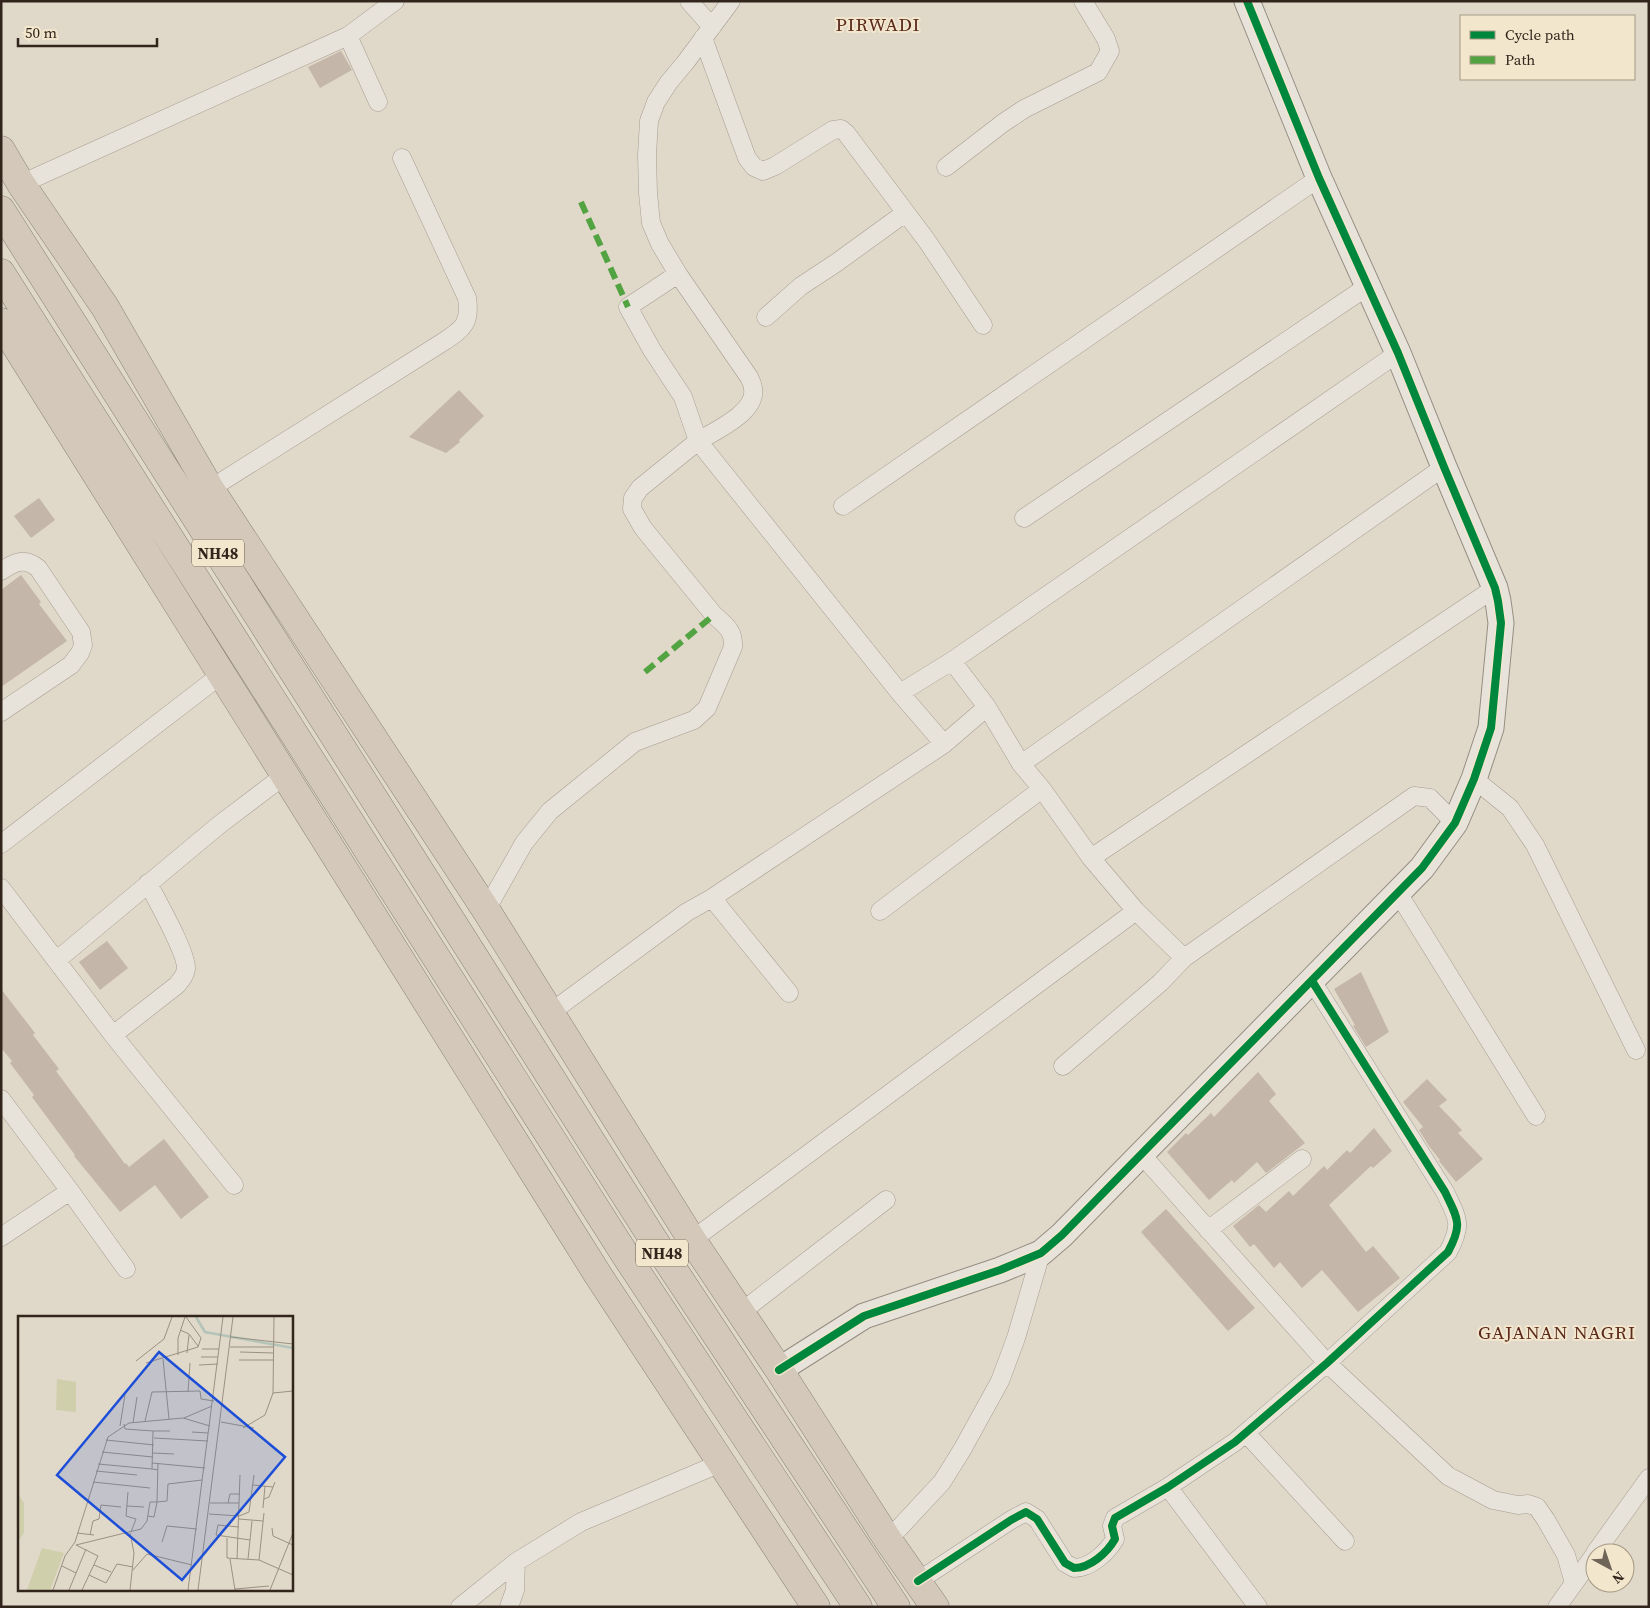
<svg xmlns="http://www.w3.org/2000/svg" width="1650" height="1608" viewBox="0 0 1650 1608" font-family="'Source Serif 4',serif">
  <rect width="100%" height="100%" fill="#e0d8c8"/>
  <!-- building -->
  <path fill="#c4b6a9" d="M341,51l11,19 -32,18 -12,-21z
    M459,390l25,26 -25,24 1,2 -14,11 -37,-16z
    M39,498l16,22 -24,18 -17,-22z
    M21,575l20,27 -2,2 28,37 -66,46v-97z
    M107,941l21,27 -28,22 -21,-28z
    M1361,972l28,60 -23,15 -13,-21 2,-1 -21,-36z
    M1,989l34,44 -2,2 26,34 -3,2 69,93 1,-1 3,4 35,-28 45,58 -28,22 -26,-34 -35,27 -46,-56 1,-1 -43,-58 2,-2 -24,-32 2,-2 -11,-13z
    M1258,1072l18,22 -7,7 36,42 -39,30 -9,-11 -23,21 -2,-3 -23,20 -42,-48 19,-19 2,2 23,-22 3,4z
    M1427,1079l20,21 -8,6 23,24 -4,3 25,26 -27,23 -17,-21 1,-1 -11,-14 -10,-16 4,-3 -20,-25z
    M1374,1128l18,23 -19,17 -2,-2 -42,39 37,47 7,-6 27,32 -42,34 -36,-42 -20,18 -22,-26 -6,6 -20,-24 -4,3 -17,-21 26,-21 7,7 23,-21 4,5 31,-30 3,4 20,-20 3,3z
    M1166,1209l89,99 -27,23 -87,-99z"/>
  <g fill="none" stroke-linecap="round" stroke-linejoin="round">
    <defs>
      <path id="street" d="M689,1l23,26
        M731,1l-46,62 -16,19 -13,20 -7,19 -2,34 1,38 3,30 9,21 18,30 71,103c2,4 4,8 4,12 4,23 -38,42 -55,52l202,252 44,51
        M348,36l30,66
        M703,38l44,120 7,9 9,4 12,-5 58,-36 8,-1 5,4 81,108 56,84
        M946,167l57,-44 21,-14 74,-37 12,-21 -4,-12 -23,-38
        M21,184l327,-148 47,-35
        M766,317l35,-31 35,-23 69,-50
        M210,489l233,-147c20,-13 28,-19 24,-44l-65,-140
        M843,506l476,-328
        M1024,518l344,-232
        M1,571c14,-9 23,-14 37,-3l43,64 2,13 -3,8 -9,12 -70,47
        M952,661l446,-308
        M900,693l52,-32 35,46 34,57 21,25 49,69 45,53 48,47 230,-162 16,2 25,25
        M1021,764l423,-297
        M1474,779l36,29 25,37 101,205
        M1,844l221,-170
        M1091,858l404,-270
        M1,888l112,147 121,150
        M1398,893l138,223
        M712,898l77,95
        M486,910l38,-67 26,-32 85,-69 59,-22 13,-12 26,-61c1,-17 -8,-22 -19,-32l-71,-87 -11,-19 1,-11 7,-10 58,-47 -15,-44 -31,-47 -24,-43 50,-33
        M880,911l162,-122
        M57,960l162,-135 66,-50
        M550,1013l137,-101 25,-14 232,-154 43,-37
        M113,1035l64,-50c4,-5 9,-11 9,-17 0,-17 -29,-67 -38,-85
        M1063,1066l97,-83 24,-25
        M1,1099l69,92 56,78
        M1141,1154l186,209 121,113 45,24 25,5 10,-1 9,3 9,13 20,35 8,28
        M1208,1230l94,-71
        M1,1237l69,-46
        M692,1240l444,-329
        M740,1313l146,-113
        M1246,1433l99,108
        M1168,1487l90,120
        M888,1540l54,-58 20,-32 38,-69 16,-43 25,-85
        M1595,1553l54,-75
        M918,1581l93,-61 15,-8 11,7 28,44 9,5c16,0 33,-15 41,-29l-3,-13 3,-8 53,-31 67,-45 92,-79 121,-111c15,-28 10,-33 -3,-60l-133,-211
        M460,1607l56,-45 65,-40 140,-59
        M509,1607l6,-17 1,-28
        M1557,1607l38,-53"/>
      <path id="secondary" d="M779,1370l85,-54 136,-46 41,-17 21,-18 360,-367 33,-45 19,-44 17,-51 10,-105 -3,-22 -3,-13 -51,-121 -46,-114 -79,-175 -72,-177"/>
      <path id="highway" d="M1,150l20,34 84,123 105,182 276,421 206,330 87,130 109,170 47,67
        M1,210l652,1029 243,368
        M1,273l625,983 232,351
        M1,322l597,953 218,332"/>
    </defs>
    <!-- street casing -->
    <use href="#street" stroke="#a59d92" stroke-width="19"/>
    <!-- secondary casing -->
    <use href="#secondary" stroke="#948d82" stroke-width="27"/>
    <!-- highway casing -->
    <use href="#highway" stroke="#8a8379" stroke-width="29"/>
    <!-- street -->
    <use href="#street" stroke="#e8e3da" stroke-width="18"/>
    <!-- secondary -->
    <use href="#secondary" stroke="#e8e3da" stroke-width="25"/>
    <!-- highway -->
    <use href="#highway" stroke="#d3c8ba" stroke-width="28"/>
    <!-- quiet -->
    <path stroke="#52a341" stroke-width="6" stroke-dasharray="12 6" stroke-linecap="butt" d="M581,202l47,105
      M645,672l69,-57"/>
    <defs>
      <path id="cycleway" d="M779,1370l85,-54 136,-46 41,-17 21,-18 360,-367 33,-45 19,-44 17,-51 10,-105 -3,-22 -3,-13 -51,-121 -46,-114 -79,-175 -72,-177
        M918,1581l93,-61 15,-8 11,7 28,44 9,5c16,0 33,-15 41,-29l-3,-13 3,-8 53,-31 67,-45 92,-79 121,-111c15,-28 10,-33 -3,-60l-133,-211"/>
    </defs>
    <!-- cycleway casing -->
    <use href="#cycleway" stroke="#f2e6cd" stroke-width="11"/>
    <!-- cycleway -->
    <use href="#cycleway" stroke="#00873e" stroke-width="8"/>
  </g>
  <g text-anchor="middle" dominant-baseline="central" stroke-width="4" stroke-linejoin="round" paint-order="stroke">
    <!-- shield labels -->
    <g fill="#f2e6cd" stroke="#6c6051" stroke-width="1">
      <rect x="192" y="539.5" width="52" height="27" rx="4"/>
      <rect x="636" y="1239.5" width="52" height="27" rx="4"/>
    </g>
    <g font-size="16" font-weight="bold" fill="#32261c">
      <text x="218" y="553">NH48</text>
      <text x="662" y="1253">NH48</text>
    </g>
    <!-- neighbourhood labels -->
    <g font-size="19" letter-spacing="1" fill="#5c291e" stroke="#f2e6cd">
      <text x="878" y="24">PIRWADI</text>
      <text x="1557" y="1332">GAJANAN NAGRI</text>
    </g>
  </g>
  <!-- overview -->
  <g transform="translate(18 1316)">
    <rect width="275" height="275" fill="#e0d8c8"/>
    <path d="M39,63l19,3v30l-20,-2zM0,178l6,9v30l-6,8zM24,232l22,5 -14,37h-23z" fill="#d0cfab"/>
    <path fill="none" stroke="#b4c4b9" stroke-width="2.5" d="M178,1l9,15 88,16"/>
    <path fill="none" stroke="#9a9183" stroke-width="1" d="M162,14l9,4 9,12M213,21l62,7M212,31h44M184,33h17M222,36l34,1M169,37l2,-18M160,39v-17l7,-21M183,41h17M145,43l6,60M221,44h35M118,45l28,-22 8,-22M128,47l52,-16 3,-9 -15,-21M181,49l19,-1M170,76l2,-29M255,77l1,-76M166,102l28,-12M127,105l7,-29 48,-1 1,8 13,2M203,106l33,6M115,107l4,-26M106,108l1,5 28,2 -1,38 6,1M102,110l5,-31M225,112l22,-13 8,-22 20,-2M135,115h17M174,116l16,1M136,122l54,3M88,124l48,5M84,136l51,5M135,137l21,1M134,147l53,5M80,148l54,5M78,155l41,4M75,166l57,6M235,169l20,2M110,176l-2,24 10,3 -5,13M246,183l5,-2 6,-15M192,187h29M210,187l2,-9h10M109,190l17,1M245,192l2,-22M191,198l30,2 10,-4 5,-37M130,200l6,1 3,-15 10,-1 1,-17 34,-4M221,203l24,2M221,211l-21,-2 -2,10 34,5M254,212l1,8 20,9M59,217l17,2M112,217l4,20 -4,37M72,219l3,-14 6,-2 2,-14 20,2M209,222v20l32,2 34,15M144,226l5,-16 30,3M58,229l65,-16 6,-8 3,-19h7l1,-39M58,229l22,11 -16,34M212,243l5,31M219,243l3,-84M230,243l4,-38M241,244l5,-47M76,249l17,7M44,250l14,7M115,254l14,-16 45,11M71,259l17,8 11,-19 16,3M217,273l34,-3M35,274l12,-34 10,-14 33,-105 21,-14 54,-5 27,8M51,274l17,-41M170,274l35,-273M180,274l35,-273M252,274l23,-57"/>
    <path fill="#1d4ed8" fill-opacity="0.15" stroke="#1d4ed8" stroke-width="2.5" d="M141,36l126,105 -103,123 -125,-105z"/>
    <rect width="275" height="275" fill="none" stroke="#32261c" stroke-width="2.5"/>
  </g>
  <!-- border -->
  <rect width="1650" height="1608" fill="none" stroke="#32261c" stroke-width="5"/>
  <!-- legend -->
  <rect x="1460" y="15" width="175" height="65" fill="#f2e6cd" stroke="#a59986"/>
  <rect x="1470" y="31" width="25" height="8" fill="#00873e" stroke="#a59986"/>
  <text x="1505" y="40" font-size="15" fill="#32261c">Cycle path</text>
  <rect x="1470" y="56" width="25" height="8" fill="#52a341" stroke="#a59986"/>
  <text x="1505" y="65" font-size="15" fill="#32261c">Path</text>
  <!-- north arrow -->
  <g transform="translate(1610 1568) rotate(140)"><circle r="24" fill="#f2e6cd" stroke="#a59986"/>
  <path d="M0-4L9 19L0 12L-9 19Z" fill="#6f6458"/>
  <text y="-8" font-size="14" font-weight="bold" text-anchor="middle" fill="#32261c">N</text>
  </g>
  <!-- scale -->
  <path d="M18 38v8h139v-8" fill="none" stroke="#32261c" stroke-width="2.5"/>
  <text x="25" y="38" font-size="15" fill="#32261c" stroke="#f2e6cd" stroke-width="4" paint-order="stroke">50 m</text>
</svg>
